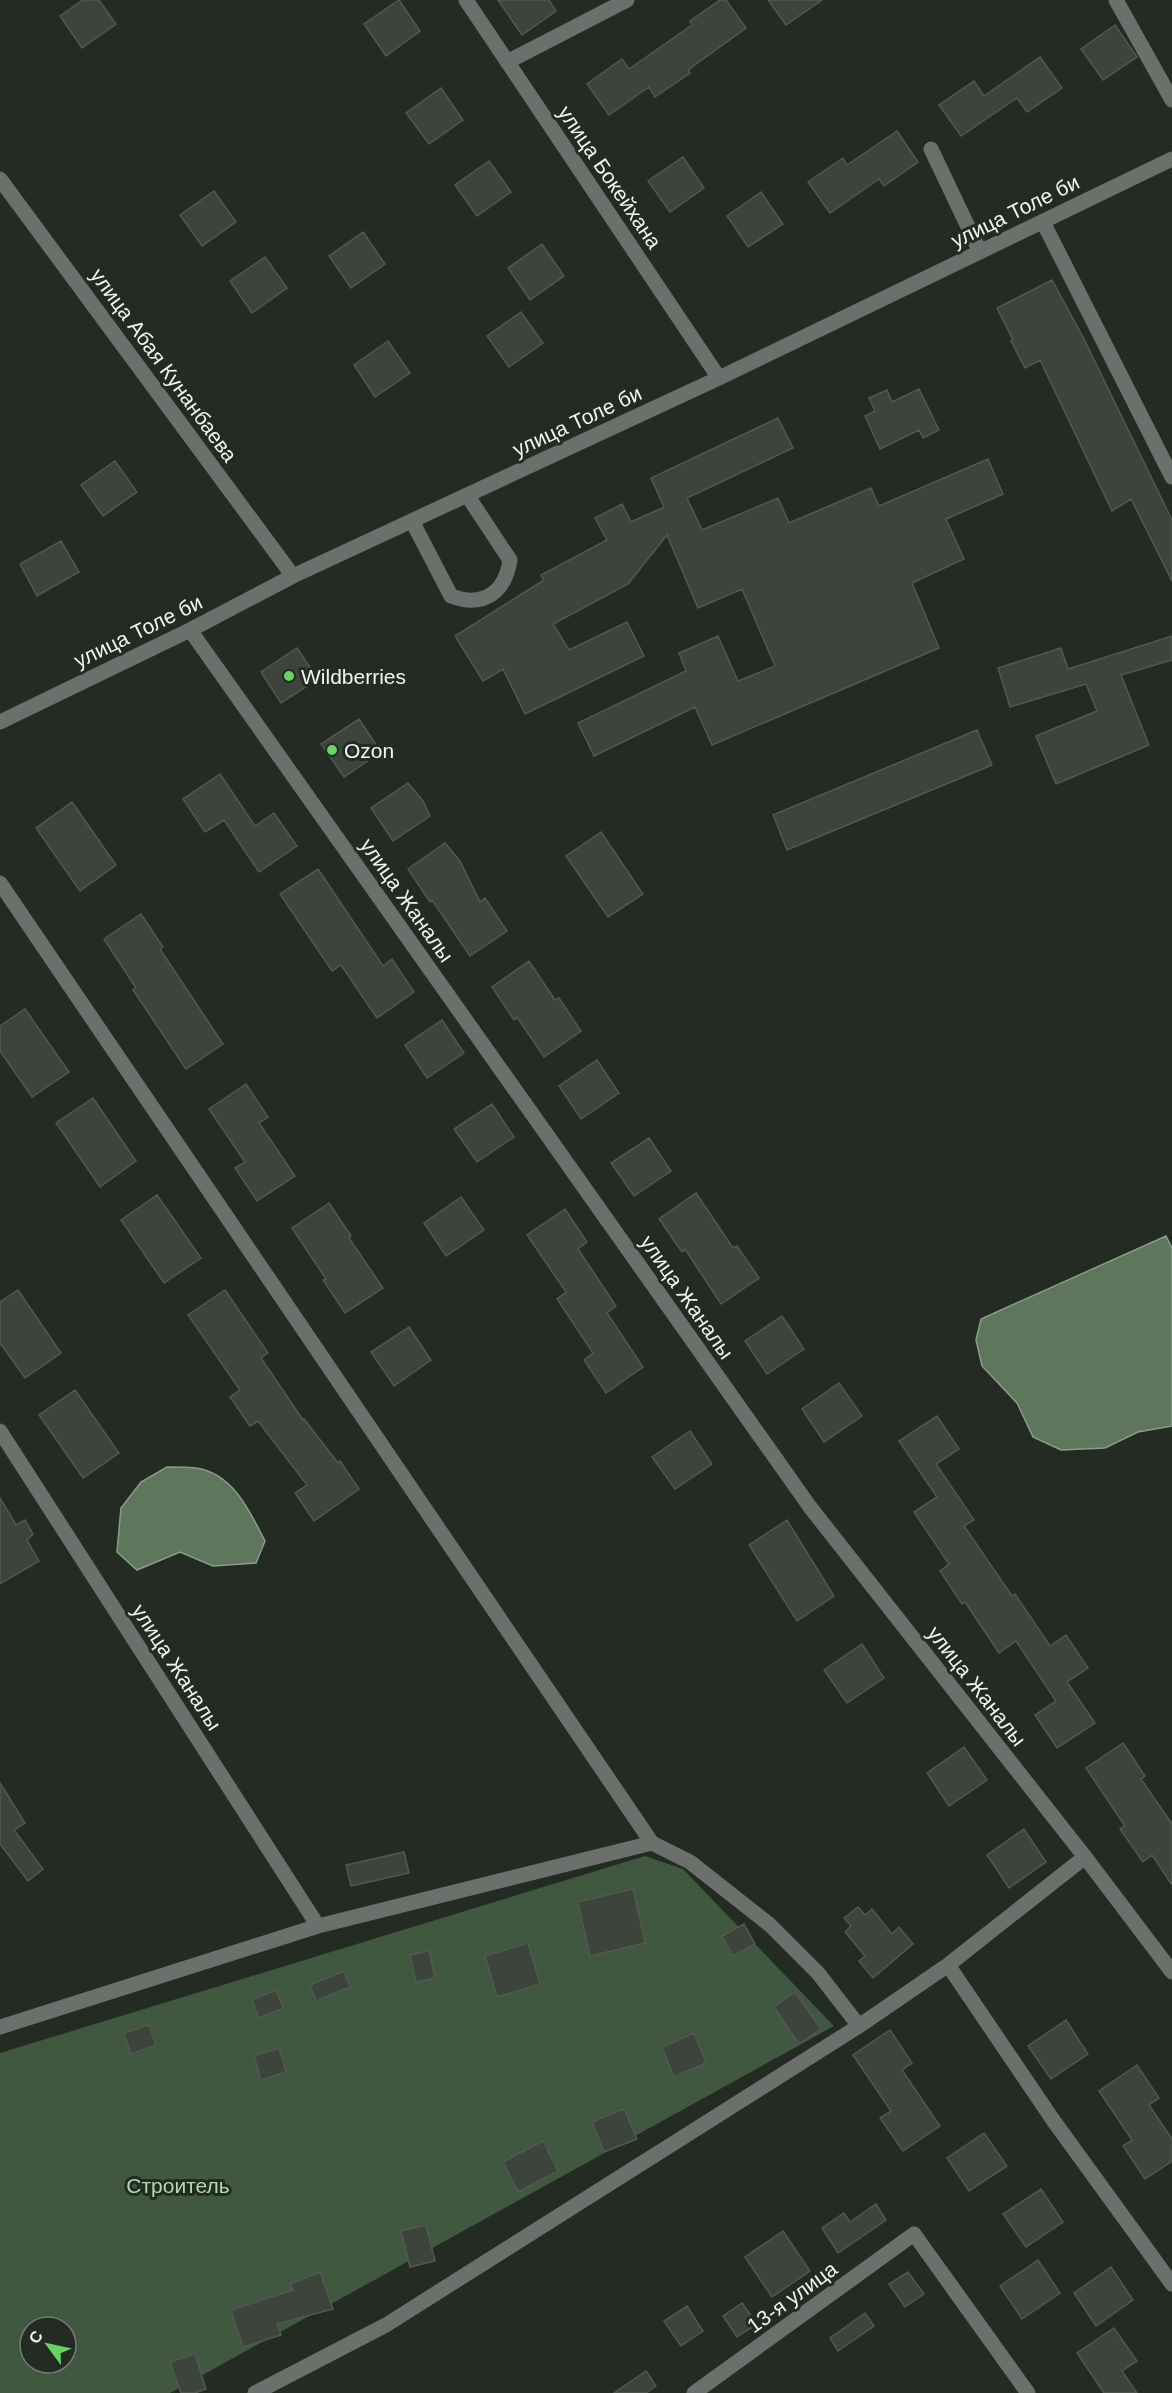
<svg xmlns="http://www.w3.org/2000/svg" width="1172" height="2393" viewBox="0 0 1172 2393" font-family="Helvetica,sans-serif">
  <rect width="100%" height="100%" fill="#232b23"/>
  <!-- green -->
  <path fill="#415840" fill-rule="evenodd" d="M645,1856l38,13 151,157 -664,367h-170v-340zM30,2327h36v36h-36z"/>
  <!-- water -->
  <path fill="#5e775c" stroke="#8a9d89" stroke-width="1.5" d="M1166,1236l6,12v178l-34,6 -33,16 -44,2 -28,-13 -16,-34 -35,-37 -6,-26 5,-21z
    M167,1467c9,0 19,0 29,1 37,5 54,44 69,73l-9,22 -43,3 -33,-14 -43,18 -20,-18 4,-44 20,-26z"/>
  <!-- building -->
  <path fill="#3c443c" stroke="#515950" stroke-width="1.5" d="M83,0h16l17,24 -34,24 -22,-32z
    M399,0l21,31 -34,25 -22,-32z
    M498,0h51l7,11 -34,24z
    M720,0h6l20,28 -58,42 2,3 -35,24 -6,-10 -40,28 -22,-31 35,-25 7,10 63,-44 -2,-4z
    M768,0h54l-36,25z
    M1115,25l22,32 -34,23 -22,-31z
    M1040,57l22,31 -35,24 -10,-14 -56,38 -22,-31 35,-24 10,15z
    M441,88l22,32 -34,24 -23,-31z
    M897,131l21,31 -34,24 -5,-7 -49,34 -22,-31 35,-24 4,7z
    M683,157l21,31 -34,24 -22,-31z
    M489,161l22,31 -34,24 -22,-31z
    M214,191l22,31 -34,24 -22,-31z
    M761,192l22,32 -35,23 -21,-31z
    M363,232l22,32 -34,24 -22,-32z
    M542,244l22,32 -34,24 -22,-32z
    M265,257l22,31 -35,25 -22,-32z
    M1052,280l31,57 89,183v61l-41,-82 -19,12 -72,-151 -15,8 -14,-27 2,-1 -16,-32z
    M521,312l22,31 -34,24 -22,-31z
    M388,341l22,32 -35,24 -21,-32z
    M919,389l20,41 -16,8 -4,-8 -39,19 -15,-33 10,-5 -6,-13 18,-8 5,12z
    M778,418l15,30 -106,50 15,32 76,-32 11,25 82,-35 8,18 109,-47 15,35 -57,25 18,40 -52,24 27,65 -227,97 -17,-38 -101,49 -16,-33 108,-52 -7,-18 39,-17 20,45 37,-15 -33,-77 -44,19 -31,-73 -39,49 -75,40 16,26 58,-28 17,34 -119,58 -22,-45 -20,12 -28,-45 89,-56 -3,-5 66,-35 -12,-22 27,-14 9,18 33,-15 -13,-29z
    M115,461l22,31 -34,24 -22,-31z
    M61,541l18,31 -42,24 -17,-32z
    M1172,636v24l-51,15 28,70 -93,39 -20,-48 61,-25 -11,-27 -76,23 -12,-39 63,-20 7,21z
    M297,648l21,31 -37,24 -20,-31z
    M359,719l22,33 -37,25 -23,-33z
    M977,730l15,35 -205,85 -14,-35z
    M220,774l35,52 19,-13 23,33 -38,26 -35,-52 -19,12 -22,-33z
    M408,783l15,18 7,15 -37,25 -22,-33z
    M72,802l44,63 -36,26 -44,-63z
    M601,832l42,62 -35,23 -42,-61z
    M445,843l15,18 20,41 5,-4 22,33 -37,25 -38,-56 -2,2 -22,-33z
    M318,869l65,97 9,-7 22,33 -37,26 -36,-53 -9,6 -52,-77z
    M141,914l22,33 -3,2 63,95 -37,25 -53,-79 3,-2 -32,-49z
    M529,961l26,39 4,-2 22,33 -37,26 -27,-40 -3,3 -22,-33z
    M25,1009l44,63 -37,25 -32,-46v-25z
    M442,1020l22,33 -37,25 -22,-33z
    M597,1060l22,33 -38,26 -22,-33z
    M246,1084l22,33 -9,6 36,53 -38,25 -22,-33 10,-6 -36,-53z
    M93,1098l43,63 -36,26 -44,-64z
    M492,1104l22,33 -37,25 -23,-33z
    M649,1138l22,33 -37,25 -23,-33z
    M696,1193l37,55 4,-2 22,32 -38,26 -36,-55 -3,3 -23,-33z
    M157,1195l44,63 -37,25 -43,-63z
    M461,1197l23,33 -38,26 -22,-33z
    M329,1203l22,33 -2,2 34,50 -38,25 -22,-33 3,-1 -34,-51z
    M565,1209l22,33 -9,7 38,57 -9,7 36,54 -37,26 -22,-33 9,-7 -36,-54 9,-7 -39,-57z
    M18,1290l43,63 -36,25 -25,-35v-41z
    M225,1290l43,63 -7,5 42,62 1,-1 34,44 2,-2 19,28 -45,32 -19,-28 12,-8 -49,-64 -8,5 -20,-29 10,-7 -52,-75z
    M782,1316l22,33 -37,25 -22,-33z
    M409,1327l22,33 -37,26 -23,-34z
    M839,1383l23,33 -38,26 -22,-33z
    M75,1390l44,63 -36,25 -44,-63z
    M937,1416l22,33 -23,15 38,56 -10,6 48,70 3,-2 35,52 16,-11 22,33 -21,14 28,41 -38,25 -22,-33 21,-14 -40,-60 -17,12 -34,-51 -3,2 -22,-33 9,-7 -35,-52 23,-15 -38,-56z
    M690,1431l22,33 -37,25 -23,-32z
    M0,1498l16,27 9,-5 8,14 -6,6 12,21 -39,23z
    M787,1520l47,76 -37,25 -48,-76z
    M862,1644l22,34 -37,25 -23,-33z
    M1123,1743l22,33 -4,3 31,45v61l-20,-30 -9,7 -23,-33 5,-3 -39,-58z
    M964,1747l23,33 -38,26 -22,-33z
    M0,1783l25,40 -11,7 29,39 -15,12 -28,-37z
    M1024,1829l22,33 -37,26 -22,-33z
    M404,1852l5,21 -58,13 -5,-21z
    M633,1889l12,54 -55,13 -12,-54z
    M858,1907l7,8 7,-6 20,25 7,-7 14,17 -40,34 -14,-17 6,-5 -20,-24 6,-6 -7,-8z
    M744,1924l11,20 -22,12 -11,-20z
    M528,1943l12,41 -43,13 -12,-41z
    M429,1951l6,27 -19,4 -6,-27z
    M344,1971l6,16 -34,14 -6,-16z
    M276,1990l7,18 -24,10 -7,-18z
    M795,1992l26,37 -22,15 -25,-37z
    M1066,2020l22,34 -37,25 -23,-33z
    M149,2025l7,20 -25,9 -7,-21z
    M890,2030l22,33 -10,7 38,56 -37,25 -23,-33 11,-7 -38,-56z
    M694,2033l12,30 -32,14 -12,-30z
    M279,2048l7,24 -25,8 -7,-24z
    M1137,2065l22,33 -10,7 23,34v22l-27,18 -22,-33 9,-6 -33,-49z
    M624,2109l13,30 -33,13 -12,-30z
    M984,2133l23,33 -38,25 -22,-33z
    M543,2141l15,30 -40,21 -15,-30z
    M1041,2189l22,33 -37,25 -23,-33z
    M876,2204l10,16 -48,33 -16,-25 22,-15 6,9z
    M426,2225l9,36 -25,6 -9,-36z
    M783,2231l27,40 -38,26 -27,-40z
    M1038,2260l22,33 -38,26 -22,-33z
    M1111,2267l22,33 -37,26 -22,-33z
    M320,2272l13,37 -56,15 4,11 -38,12 -12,-37 62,-20 -3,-6z
    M908,2272l16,22 -19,13 -16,-23z
    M742,2303l15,21 -20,13 -14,-21z
    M687,2306l16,25 -22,15 -17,-25z
    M865,2313l9,13 -36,25 -8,-13z
    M1114,2328l23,33 -15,10 15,22h-33l-27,-40z
    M195,2354l11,35 -11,4h-14l-11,-31z
    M646,2371l10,15 -10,7h-32z"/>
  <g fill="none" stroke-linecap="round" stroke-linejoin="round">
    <!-- minor -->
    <path stroke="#6c706c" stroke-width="15" d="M466,0l253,378
      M1116,0l56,100
      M507,62l120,-62
      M931,149l49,103
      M0,179l293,397
      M1043,222l129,255
      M412,521l39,75c32,12 54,-3 59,-36l-43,-65
      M190,630l620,877 275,350 87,115
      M0,722l190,-92 103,-54 426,-198 453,-219
      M0,883l652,960
      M0,1431l318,495
      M948,1965l105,155 119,164
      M0,2027l318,-101 334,-83 38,19 80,63 48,48 41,53
      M255,2393l131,-68 473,-299 89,-61 137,-108
      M694,2393l220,-159 114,159"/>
  </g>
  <!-- markers -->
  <g fill="#68d465" stroke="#232b23" stroke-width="2">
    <circle cx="289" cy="676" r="6"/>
    <circle cx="332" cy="750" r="6"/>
  </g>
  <g text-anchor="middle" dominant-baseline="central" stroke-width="6" stroke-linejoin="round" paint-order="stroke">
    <!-- street labels -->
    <g font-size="21" fill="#f1f6f1" stroke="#232b23">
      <text transform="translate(610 177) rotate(56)">улица Бокейхана</text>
      <text transform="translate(1015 211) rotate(-26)">улица Толе би</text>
      <text transform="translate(164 365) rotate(54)">улица Абая Кунанбаева</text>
      <text transform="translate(577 421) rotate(-25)">улица Толе би</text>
      <text transform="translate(138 631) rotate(-26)">улица Толе би</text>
      <text transform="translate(407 900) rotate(55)">улица Жаналы</text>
      <text transform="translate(687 1297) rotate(55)">улица Жаналы</text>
      <text transform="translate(177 1667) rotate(57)">улица Жаналы</text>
      <text transform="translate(977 1686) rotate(52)">улица Жаналы</text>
      <text transform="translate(792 2297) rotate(-36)">13-я улица</text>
    </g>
    <!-- poi labels -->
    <g font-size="21" fill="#f1f6f1" stroke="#232b23" text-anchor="start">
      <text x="301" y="676">Wildberries</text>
      <text x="344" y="750">Ozon</text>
    </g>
    <!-- park labels -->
    <g font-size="21" fill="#afdcac" stroke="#232b23">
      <text x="178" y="2185">Строитель</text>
    </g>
  </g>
  <!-- north arrow -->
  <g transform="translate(48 2345) rotate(303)"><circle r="28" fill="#232b23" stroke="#757c75" stroke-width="1.5"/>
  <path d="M0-4.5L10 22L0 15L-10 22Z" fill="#68d465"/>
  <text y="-9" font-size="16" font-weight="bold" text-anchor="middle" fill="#f1f6f1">С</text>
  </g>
</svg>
